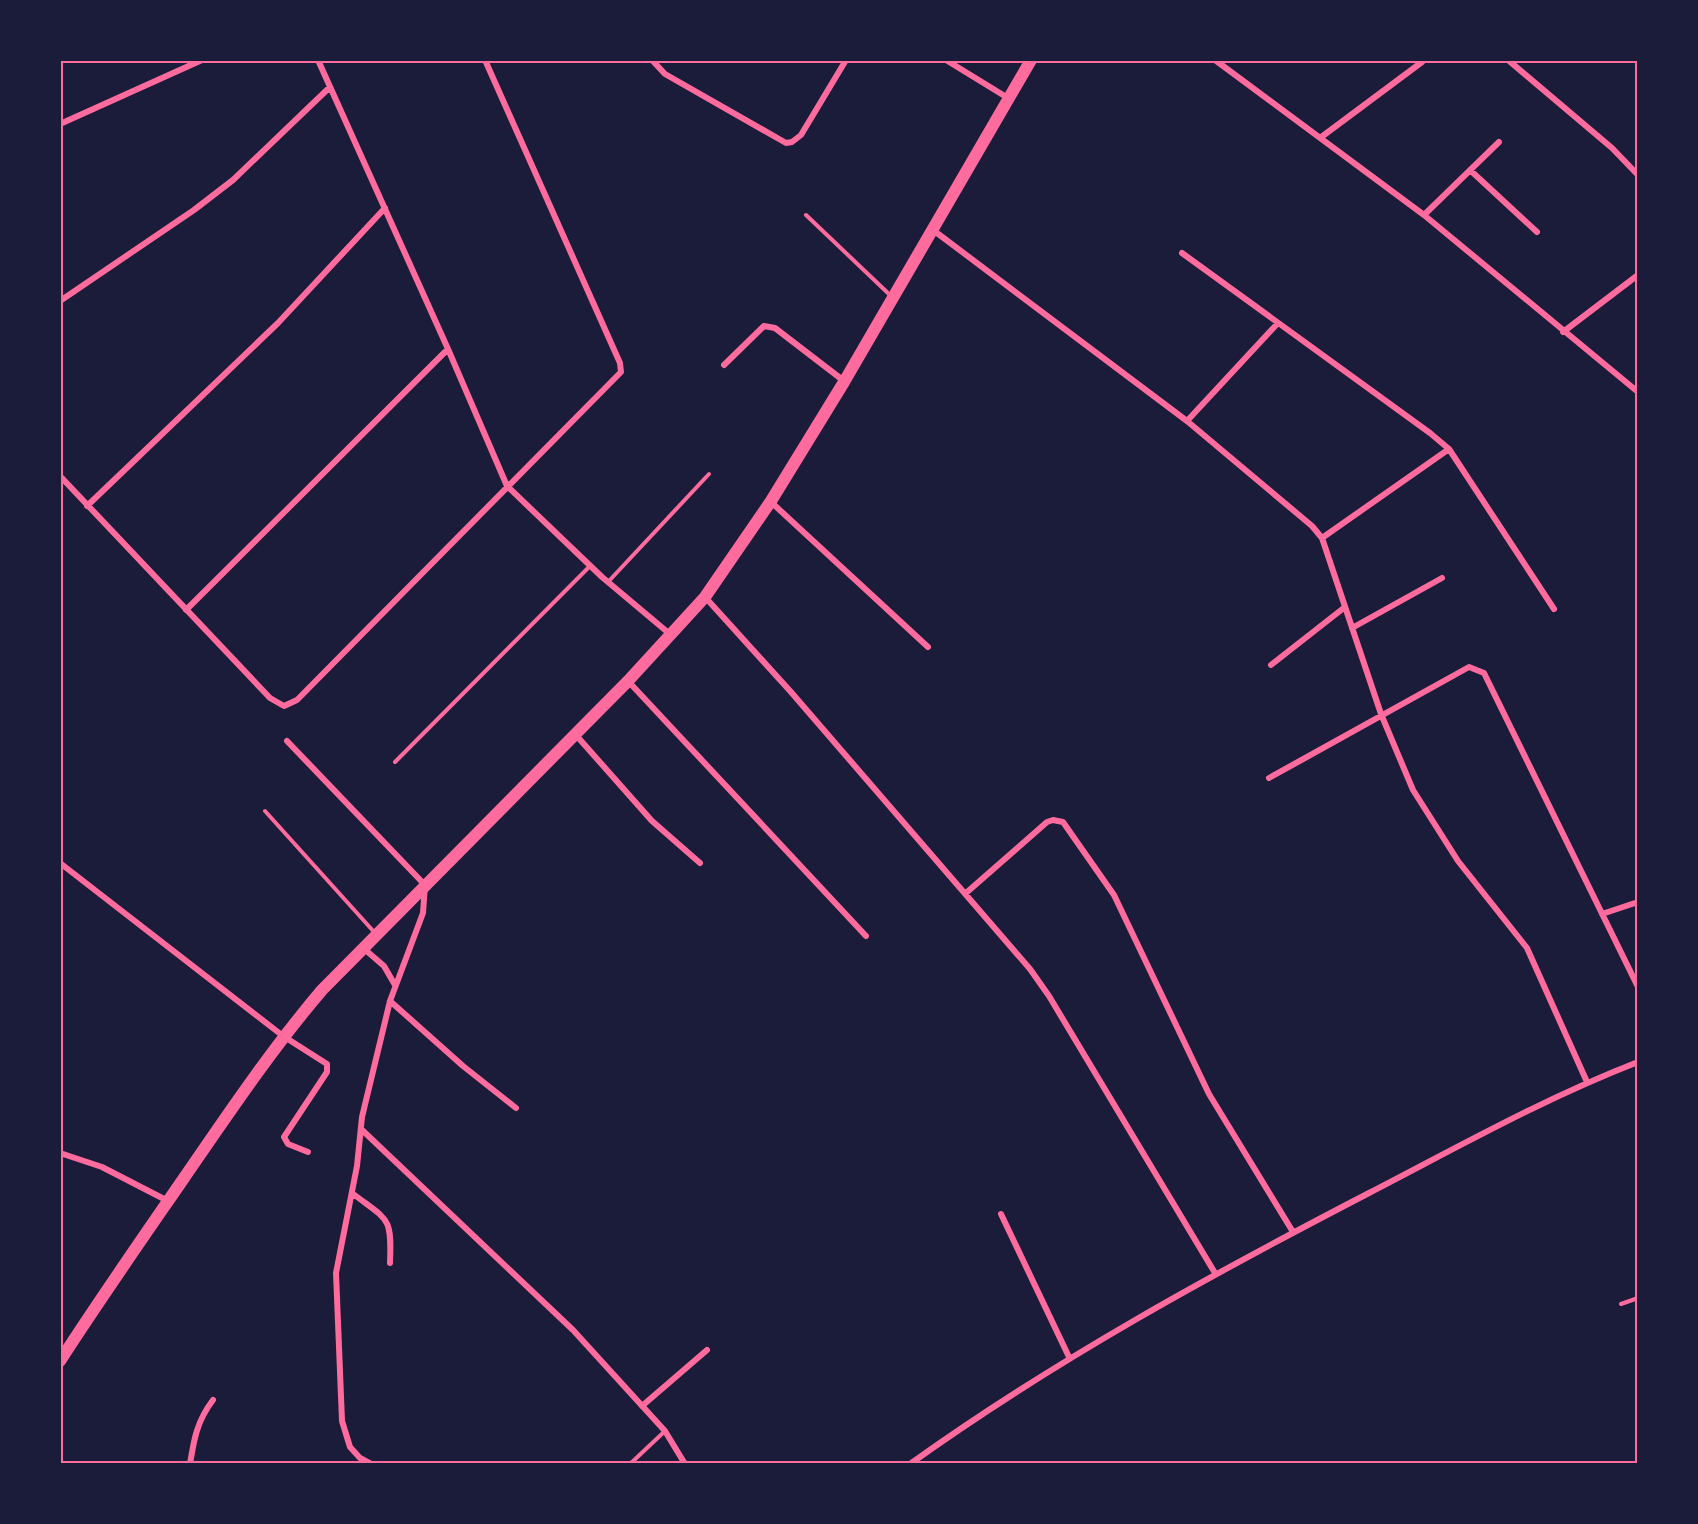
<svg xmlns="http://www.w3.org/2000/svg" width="1698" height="1524" viewBox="0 0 1698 1524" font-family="'Roboto Condensed',sans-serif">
  <rect width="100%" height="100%" fill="#1b1b3a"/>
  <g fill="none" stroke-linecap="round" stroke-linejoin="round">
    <!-- service -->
    <path stroke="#ff6b9d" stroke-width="4" d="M806,215l84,80
      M608,582l101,-108
      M395,762l195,-196
      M265,811l110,122
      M1621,1304l17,-6
      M630,1464l35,-33"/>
    <!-- minor -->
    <path stroke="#ff6b9d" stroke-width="6" d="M318,60l130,289 59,137 95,91 69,58
      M652,60l13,14 121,69 6,-1 9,-7 45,-75
      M946,60l62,38
      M1215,60l209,155 214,177
      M1508,60l104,88 26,27
      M60,124l142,-64
      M1320,138l102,-76
      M1470,170l67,62
      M1424,215l75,-73
      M933,230l254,191 125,105 10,12 59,176 32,76 45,71 69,87 60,134
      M1182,253l248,180 19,16 105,160
      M60,301l134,-91 39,-30 97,-93
      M1563,332l75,-57
      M724,365l40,-39 11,2 69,53
      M1187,421l90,-97
      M60,476l210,222 14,8 13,-6 324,-328 -1,-9 -135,-303
      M771,502l157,145
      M87,506l191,-183 107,-115
      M1322,538l127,-89
      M705,597l86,95 239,277 19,27 166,277
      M186,610l262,-261
      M1352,628l90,-50
      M1271,665l74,-58
      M628,681l238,255
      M575,734l77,87 48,42
      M287,741l138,144 -2,28 -33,88 -28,116 -5,49 -21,107 6,148 8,26 10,11 11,6
      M1269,778l200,-111 15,6 154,314
      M60,863l223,173 44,28v8l-43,65 4,7 20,8
      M966,893l81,-71 6,-2 10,2 51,73 95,199 84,138
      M1602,914l36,-12
      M362,947l22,19 11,19
      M390,1001l73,65 53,42
      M361,1129l212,201 92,101 20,33
      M60,1153l42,14 66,34
      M352,1193c36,28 40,22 38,70
      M1001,1214l68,143
      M642,1406l65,-56
      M190,1464c4,-25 7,-43 23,-64
      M910,1464c147,-105 299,-188 459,-271 89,-46 176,-95 269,-131"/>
    <!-- primary -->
    <path stroke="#ff6b9d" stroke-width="12" d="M60,1361c40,-62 82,-122 124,-183 44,-64 87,-128 138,-188l306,-309 77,-84 66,-96 73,-119 187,-322"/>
  </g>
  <!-- border -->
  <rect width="1698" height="1524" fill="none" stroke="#1b1b3a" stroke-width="123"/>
  <rect x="62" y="62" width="1574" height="1400" fill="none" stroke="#ff6b9d" stroke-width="2"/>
</svg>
